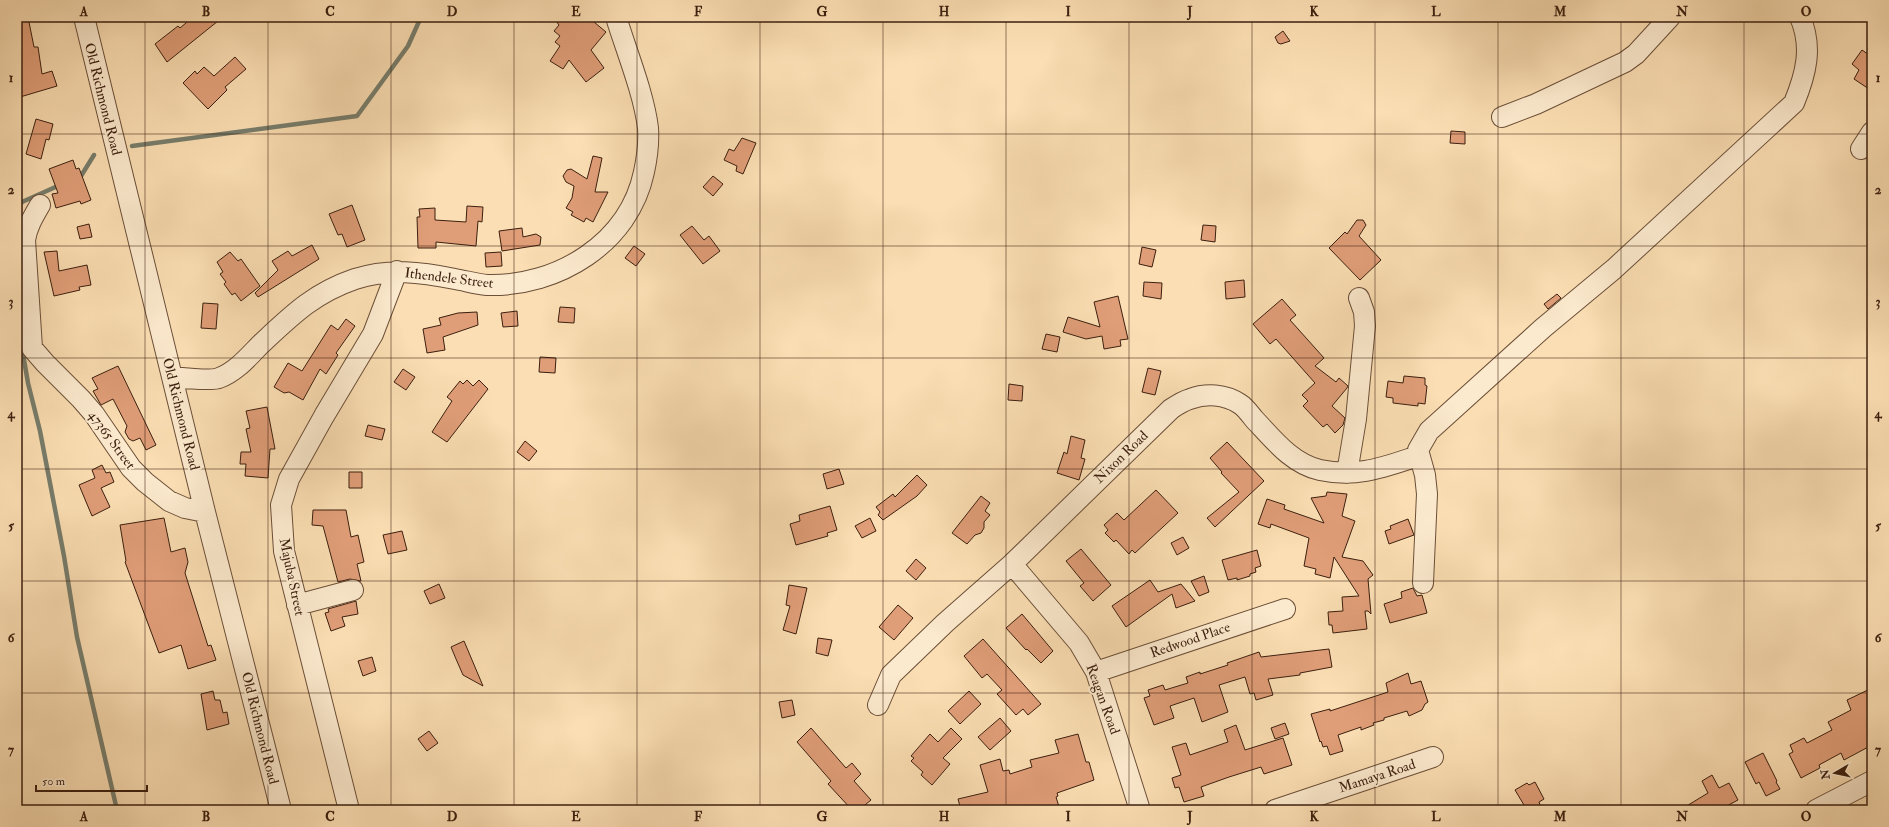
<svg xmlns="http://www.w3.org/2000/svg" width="1889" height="827" viewBox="0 0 1889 827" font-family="'IM FELL Double Pica',serif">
  <rect width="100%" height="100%" fill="#fbdeb3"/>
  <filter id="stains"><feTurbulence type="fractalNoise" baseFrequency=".005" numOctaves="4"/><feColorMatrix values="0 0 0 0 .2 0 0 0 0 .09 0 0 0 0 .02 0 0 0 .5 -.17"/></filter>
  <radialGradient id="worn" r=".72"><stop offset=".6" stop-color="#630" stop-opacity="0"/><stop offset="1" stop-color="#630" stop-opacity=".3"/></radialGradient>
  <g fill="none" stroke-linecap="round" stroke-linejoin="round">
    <!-- stream -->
    <path stroke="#777d6c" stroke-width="4.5" d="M132,146l225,-30 51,-70 13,-29
      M78,177l3,-1 13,-21
      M17,208l5,-6 38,-17
      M17,274l2,57 9,52 12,48 24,125 13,81 40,173"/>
  </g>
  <!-- building -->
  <path fill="#e09e78" stroke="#3b1f0f" d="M17,17h11l6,30h4l4,27 10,-3 5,15 -37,11 -1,-23h-2z
    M193,17h30l-56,45 -12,-18 23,-18 2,2z
    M553,17h35l18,15 -15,18 13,18 -18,14 -17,-22 -6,9 -13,-8 10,-15 -5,-4 5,-6 -6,-5 5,-6z
    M1283,31l7,10 -9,3 -3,-1 -3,-6z
    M1862,50l10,7v34l-18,-12 5,-9 -7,-6z
    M235,57l11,12 -21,18 2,3 -19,19 -25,-26 12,-12 2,3 7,-7 10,9z
    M36,119l17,5 -4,16 -3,-1 -5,20 -15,-5z
    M1451,131l14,1v12l-15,-1z
    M742,138l14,5 -13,31 -7,-3 1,-5 -13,-6 5,-11 5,2z
    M593,156l9,2 -7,34h13l-15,30 -7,-4 -2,4 -13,-7 2,-3 -7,-4 6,-10 2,-12 -8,-4 -3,-6 4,-6 4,-1 16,10z
    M73,160l3,9 3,-1 12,32 -10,4 -1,-3 -24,7 -4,-14 6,-1 -9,-24z
    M713,176l10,8 -10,12 -10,-9z
    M352,205l13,35 -18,7 -5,-13 -4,1 -9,-21z
    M467,206l16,1 -1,15 -4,-1 -2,25 -40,-4v6h-18l-1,-31h3l-1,-8 16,-1v12l31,2z
    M1357,220h6l3,5 -7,11 22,24 -21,20 -31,-32 16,-16 2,2z
    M89,224l3,13 -12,2 -3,-12z
    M1203,225l13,1 -1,16 -14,-2z
    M692,226l12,14 5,-4 11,15 -17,13 -23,-29z
    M522,228l1,9 13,-3 5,3 -1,8 -38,6 -3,-20z
    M312,245l7,14 -61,38 -3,-4 23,-23 -6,-9 16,-10 4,5z
    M634,246l11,8 -9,12 -11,-8z
    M1142,247l14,3 -4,17 -13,-3z
    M57,251l2,20 28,-6 4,20 -12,2 1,3 -26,6 -10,-44z
    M230,252l8,9 3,-2 19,27 -19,15 -6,-8 -3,2 -8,-11 2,-2 -6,-8 3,-2 -6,-10z
    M501,252l1,14 -16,1 -1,-14z
    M1244,280l1,17 -19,2 -1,-17z
    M1144,282l18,1 -1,16 -18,-3z
    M1557,294l4,4 -13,11 -4,-5z
    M1118,296l10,43 -8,1 1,6 -17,3 -2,-13 -16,3 -23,-7 5,-15 32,10 -6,-25z
    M1282,299l14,16 -6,5 34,38 -9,8 21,16 3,-4 9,8 -1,2 -15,18 13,12 -2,7 -8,8 -8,-9 -4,3 -20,-21 5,-5 -6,-6 13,-12 -39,-44 -6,5 -17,-20z
    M203,303l15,1 -2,25 -15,-1z
    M560,307l15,1 -1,15 -16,-1z
    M517,311l1,15 -15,1 -2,-14z
    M477,312l1,13 -35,12 2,13 -18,3 -4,-24 18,-4 -2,-7 19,-5z
    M346,319l9,7 -19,27 2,2 -12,19 -6,-5 -17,31 -14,-8 -5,1 -10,-6 14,-24 14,8 29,-46 7,5z
    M1046,334l14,3 -3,15 -15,-3z
    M540,357l16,1 -1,15 -16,-1z
    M118,366l38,79 -10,5 -6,-12 -7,3 -4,-2 -4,-7 2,-6 -14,-27 -12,6 -8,-14 5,-2 -6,-11z
    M1148,368l13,3 -6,24 -13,-3z
    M403,369l12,8 -9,13 -12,-8z
    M1404,376l21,2v7l2,1 -2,18 -7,-1v3l-25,-3v-5l-7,-1 2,-16 15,2z
    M467,380l6,6 6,-6 9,9 -41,53 -15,-10 20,-31 -5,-4 13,-16 3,3z
    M1009,384l14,2 -1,15 -14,-1z
    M267,407l8,42h-5l-2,29 -23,-2 1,-12h-6l1,-12h10l-5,-23 4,-1 -4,-17z
    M368,425l17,4 -3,11 -17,-4z
    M1071,436l14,4 -4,18 4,1 -6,21 -22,-7 7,-21 3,2z
    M525,441l12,10 -8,10 -12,-9z
    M1227,442l37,39 -49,46 -8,-9 32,-26 -18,-19 1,-1 -12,-14z
    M102,465l4,8 4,-1 4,10 -13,6 9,19 -18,9 -13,-31 16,-7 -3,-8z
    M839,469l5,15 -17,5 -4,-15z
    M349,472h13v16h-13z
    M917,475l10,10 -10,11 -34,24 -5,-5 2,-3 -4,-5 17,-13 2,3z
    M1156,490l22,23 -43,40 -3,-3 -3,4 -13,-14 -2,2 -9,-9 3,-3 -4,-5 13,-12 7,7z
    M1327,492l20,2 -5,22 13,5 -13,36 21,4 10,14 -5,4 3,35 -3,-3h-3l2,18 -34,4 -1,-8h-3l-1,-13 15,-1 -1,-14 17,-1 -25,-39 -4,21 -15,-4 1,-5 -12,-3 5,-28 -38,-14 -1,4 -12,-4 9,-25 18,6 -1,4 40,14 -13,-25 15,-2z
    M981,496l9,7 -5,8 5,4 -6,7v6l-3,5 -6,2 -8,9 -15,-11z
    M830,506l7,24 -10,3 1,3 -32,9 -6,-21 10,-3 -1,-6z
    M313,510h33l5,27 7,-2 6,27 -7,2 4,17 -11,-2 -12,3 -15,-56 -11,-1z
    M164,518l7,34 14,-4 3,14 -3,11 23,73 3,-1 5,15 -28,9 -7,-24 -22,8 -34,-91 1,-1 -6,-36z
    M870,518l6,13 -14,7 -7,-12z
    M1408,519l6,16 -25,9 -4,-13 6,-2 -1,-3z
    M402,531l5,19 -19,4 -5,-19z
    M1183,537l6,11 -12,7 -6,-12z
    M1081,549l30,36 -18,16 -13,-15 4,-3 -18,-22z
    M1257,550l4,16 -6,2 1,4 -6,2v2l-13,4v-2l-9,2 -6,-20z
    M916,559l10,9 -10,12 -10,-9z
    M1204,576l5,16 -10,4 -8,-15z
    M1150,580l8,12 23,-8 14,17 -19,7 -4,-14 -46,33 -14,-21z
    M439,584l6,14 -15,6 -6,-13z
    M789,585l18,3 -11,46 -13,-4 7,-24 -4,-1z
    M1413,588l4,8 5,-1 5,18 -37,10 -6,-19 18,-6 -1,-6z
    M356,601l2,13 -16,3 3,9 -14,5 -6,-18 4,-1 -1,-3z
    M898,605l15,13 -19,22 -15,-13z
    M1022,614l31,37 -12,12 -14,-14 -1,1 -20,-22z
    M818,638l14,2 -4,16 -12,-3z
    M983,639l58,65 -13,11 -5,-6 -7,6 -19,-21 5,-4 -15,-16 -5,4 -18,-22z
    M464,641l19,45 -20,-11 -7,-16 -5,-12z
    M1329,649l3,18 -32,6v2l-32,4 5,16 -17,5 -2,-7 -4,1 -5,-17 -26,8 9,27 -26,10 -8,-24 -24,8 4,12 -20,7 -10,-27 6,-2 -2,-6 15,-5 2,5 23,-7 -2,-6 14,-5v2l28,-9 -1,-2 32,-11 2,5z
    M372,657l4,14 -13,5 -5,-15z
    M1408,673l3,11 10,-3 7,21 -3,2 -3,6 -13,6 -2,-5 -23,7v2l-11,3 1,2 -13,5v-3l-23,8 5,16 -13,4 -3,-9 -4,1 -2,-6 -1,1 -9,-28 19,-5v2l58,-19 -2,-9z
    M1872,688v57l-28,15 -3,-7 -22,12 1,3 -19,10 -12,-24 4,-2 -3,-7 14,-7 3,5 25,-13 -4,-8 23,-12 -4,-10z
    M213,691l2,9h5l3,13 4,-1 2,12 -22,6 -6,-36z
    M969,691l12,13 -21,20 -12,-13z
    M792,700l3,15 -13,3 -3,-16z
    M1000,718l11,13 -21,19 -12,-13z
    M1285,723l4,11 -14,5 -4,-11z
    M1236,725l9,25 38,-12 9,27 -28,9 -3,-7 -32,10 -28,10 3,9 -20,6 -5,-15 -4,1 -3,-10 9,-3 -9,-28 14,-4 4,12 38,-13 -4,-12z
    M811,728l35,40 6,-5 9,11 -7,7 17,19 -12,10h-7l-24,-26 3,-3 -34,-39z
    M951,728l11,11 -19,19 7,6 -18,21 -11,-10 2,-3 -12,-11 3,-3 -3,-2 19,-22 8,8z
    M429,731l9,12 -11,8 -9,-12z
    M1078,734l8,28h3l5,18 -37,13 1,3 -2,1 4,13h-99l-3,-11 30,-7 -8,-27 20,-6 3,12 6,-1 1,4 22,-7 -2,-7 29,-7 -4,-13z
    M1763,753l14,28 -1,1 4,7 -14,7 -7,-14 -3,2 -11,-22z
    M1712,775l7,13 10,-5 9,17 -19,10h-39l28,-17 -6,-12z
    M1535,782l9,17 -5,3 1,3 -9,5h-4l-12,-20 12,-7 2,2z"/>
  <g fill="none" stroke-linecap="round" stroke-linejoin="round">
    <defs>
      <path id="minor" d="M84,17l121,495 76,298
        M1502,117l34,-13 89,-42 11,-8 34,-37
        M1861,149l11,-17
        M40,205c-7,12 -13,22 -15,35l7,108 13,15 36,36 13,15 37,54 14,14 24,19 16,7 20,4
        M173,377c10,1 39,4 46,1 17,-6 30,-22 42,-34 31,-29 53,-51 94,-65 34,-11 66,-7 100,0 11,2 22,5 32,6 71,2 142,-42 157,-113 3,-14 5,-30 4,-44 -4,-34 -22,-78 -32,-111
        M1347,473l9,-54 9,-93 -1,-14 -5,-14
        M1012,564l67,79 17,29 44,138
        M1423,583l4,-89 -2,-19 -7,-25 11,-19 10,-9 104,-94 71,-59 180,-166c12,-29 19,-56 6,-86
        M297,605l56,-15
        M1096,672l189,-63
        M878,705l13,-30 54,-52 67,-59 159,-155c6,-4 12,-8 19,-10 16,-6 35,-5 50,5 5,3 10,10 14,15 19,20 38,45 66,51 37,8 64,-3 98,-14
        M349,810l-65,-259 -3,-46 8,-26 35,-63 49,-82 24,-63
        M1275,810l158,-53
        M1816,810l56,-29"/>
    </defs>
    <!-- minor casing -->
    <use href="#minor" stroke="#6b4f38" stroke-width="22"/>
    <!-- minor -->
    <use href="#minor" stroke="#fceace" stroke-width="20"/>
  </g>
  <!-- grid -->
  <path fill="none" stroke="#3b1f0f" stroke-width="1" stroke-opacity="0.55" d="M145,17v793M268,17v793M391,17v793M514,17v793M637,17v793M760,17v793M883,17v793M1006,17v793M1129,17v793M1252,17v793M1375,17v793M1498,17v793M1621,17v793M1744,17v793M17,134h1855M17,246h1855M17,358h1855M17,469h1855M17,581h1855M17,693h1855"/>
  <g text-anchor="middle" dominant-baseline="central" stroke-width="4" stroke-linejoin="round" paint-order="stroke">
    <!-- street labels -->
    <g font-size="14" fill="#3b1f0f" stroke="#fceace">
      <text transform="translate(103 99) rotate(76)">Old Richmond Road</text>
      <text transform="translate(449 278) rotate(7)">Ithendele Street</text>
      <text transform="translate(181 414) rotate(76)">Old Richmond Road</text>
      <text transform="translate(112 440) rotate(54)">47365 Street</text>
      <text transform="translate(1121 457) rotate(-44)">Nixon Road</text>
      <text transform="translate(292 577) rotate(78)">Majuba Street</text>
      <text transform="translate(1190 640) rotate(-19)">Redwood Place</text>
      <text transform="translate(1103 699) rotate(70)">Reagan Road</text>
      <text transform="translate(260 728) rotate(76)">Old Richmond Road</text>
      <text transform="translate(1377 776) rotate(-18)">Mamaya Road</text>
    </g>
  </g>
  <!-- margin -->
  <rect width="1889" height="827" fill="none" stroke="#fbdeb3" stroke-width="44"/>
  <!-- north arrow -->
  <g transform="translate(1835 773) rotate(261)" stroke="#fceace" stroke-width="3" paint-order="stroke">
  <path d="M0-3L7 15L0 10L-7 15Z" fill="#3b1f0f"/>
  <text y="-6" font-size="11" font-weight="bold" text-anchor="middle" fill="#3b1f0f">N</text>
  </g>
  <!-- scale -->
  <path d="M36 785v6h111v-6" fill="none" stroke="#3b1f0f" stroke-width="2"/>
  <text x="42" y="785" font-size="12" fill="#3b1f0f" stroke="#fceace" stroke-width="3" paint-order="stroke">50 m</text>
  <rect x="22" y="22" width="1845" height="783" fill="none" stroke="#3b1f0f" stroke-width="1.5"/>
  <g font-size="13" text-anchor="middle" font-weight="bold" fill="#3b1f0f">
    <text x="84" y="16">A</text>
    <text x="206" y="16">B</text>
    <text x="330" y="16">C</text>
    <text x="452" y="16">D</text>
    <text x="576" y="16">E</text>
    <text x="698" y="16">F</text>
    <text x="822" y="16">G</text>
    <text x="944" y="16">H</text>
    <text x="1068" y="16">I</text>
    <text x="1190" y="16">J</text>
    <text x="1314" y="16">K</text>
    <text x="1436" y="16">L</text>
    <text x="1560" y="16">M</text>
    <text x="1682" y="16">N</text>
    <text x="1806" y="16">O</text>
    <text x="11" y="82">1</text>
    <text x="1878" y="82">1</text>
    <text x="11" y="194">2</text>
    <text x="1878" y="194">2</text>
    <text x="11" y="306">3</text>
    <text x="1878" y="306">3</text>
    <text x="11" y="418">4</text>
    <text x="1878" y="418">4</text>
    <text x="11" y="530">5</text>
    <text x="1878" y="530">5</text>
    <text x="11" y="642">6</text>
    <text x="1878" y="642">6</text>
    <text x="11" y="754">7</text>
    <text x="1878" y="754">7</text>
    <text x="84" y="821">A</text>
    <text x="206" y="821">B</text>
    <text x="330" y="821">C</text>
    <text x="452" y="821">D</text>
    <text x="576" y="821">E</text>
    <text x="698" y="821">F</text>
    <text x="822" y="821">G</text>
    <text x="944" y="821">H</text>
    <text x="1068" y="821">I</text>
    <text x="1190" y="821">J</text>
    <text x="1314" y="821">K</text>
    <text x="1436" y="821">L</text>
    <text x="1560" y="821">M</text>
    <text x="1682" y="821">N</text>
    <text x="1806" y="821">O</text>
  </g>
  <rect width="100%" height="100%" filter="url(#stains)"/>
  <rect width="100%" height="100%" fill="url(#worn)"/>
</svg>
